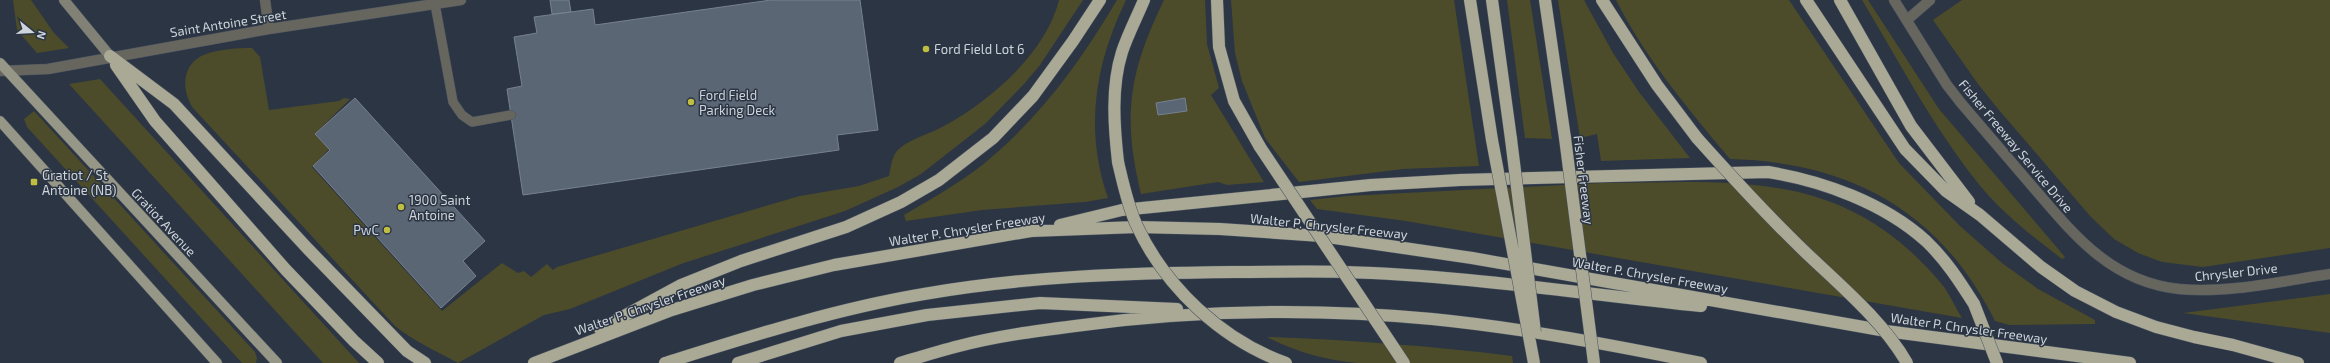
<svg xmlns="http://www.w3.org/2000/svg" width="2330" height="363" viewBox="0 0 2330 363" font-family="'Exo 2',sans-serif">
  <rect width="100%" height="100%" fill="#2c3543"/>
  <!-- green -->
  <path fill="#4c4c2a" d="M13,0h18l23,33 15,15 -32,5 -20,-23z
    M1059,0h24l-43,65 -16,19 -39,40 -64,50 -23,13 -53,24 -164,53 -111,45 -26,6 -86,48c-22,-12 -44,-22 -63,-37l-202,-218c-12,-18 -12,-45 13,-54 14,-5 32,-6 46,-6l8,9 9,53 70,-9 5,-3 6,1 -35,35 14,15 -17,18 130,144 60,-48 16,10 6,-2 7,6 16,-13 6,6 4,-3 243,-71 59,-10 30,-10c2,-10 3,-22 11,-28 12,-10 30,-14 44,-22 46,-25 102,-73 115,-126z
    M1117,0h9c-31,64 -42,129 -18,198l-23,4 -103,8 -76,11 -2,-6c26,-15 53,-31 77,-49 57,-46 99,-103 136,-166z
    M1164,0h41l2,44 12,44 -8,7 53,87 -37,3 -9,-3 -77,12c-19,-78 -12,-122 23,-194z
    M1231,0h223l25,166 -76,3 -104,13 -34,-44 -23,-57 -7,-28z
    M1507,0h23l22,139 -27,-1z
    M1558,0h26l29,53 26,39 51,66 -89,3 -4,-27 -17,4z
    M1616,0h173l110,163 61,63 42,37 36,26 57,31v4l-86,1 -14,-4c-54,-109 -144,-159 -265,-162 -42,-50 -84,-100 -114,-159z
    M1862,0h6l71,109 126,148 -3,2c-26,-20 -52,-40 -74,-64 -50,-58 -86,-129 -126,-195z
    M1962,0h368v248l-127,19 -41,-5 -24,-9 -24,-14 -23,-22 -93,-108 -20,-25 -45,-64z
    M100,79l259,284h-36l-254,-279z
    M34,111l221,241 2,6 -1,5h-14l-215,-236 -3,-8z
    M1602,183c135,-1 241,-15 338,99 9,10 15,25 22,36l-556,-97 -89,-12 -7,-9 37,-4z
    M2330,294v39l-147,-20z
    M1267,337c82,3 163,9 245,19l1,7h-155c-33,-3 -62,-11 -91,-26z"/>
  <!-- building -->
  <path fill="#5b6675" stroke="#768191" d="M550,0h19l2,12 -19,2z
    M771,0h89l18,130 -41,5 2,15 -316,45 -16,-106 15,-3 -8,-49 23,-4 -3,-16 59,-8 2,16z
    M355,98l130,143 -22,20 13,15 -35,32 -128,-142 17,-16 -15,-16z
    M1185,98l2,13 -29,4 -2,-12z"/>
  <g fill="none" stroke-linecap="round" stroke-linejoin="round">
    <defs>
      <path id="lane" d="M435,4l18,98 9,13 10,7 39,-7"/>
      <path id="street" d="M265,0l4,29
        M1894,0l53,85 14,18c24,28 48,56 71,83 42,49 79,96 147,103 48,5 103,-8 151,-15
        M1907,20l23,-20
        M0,71l48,-2 221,-40 192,-29"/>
      <path id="secondary" d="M64,0l46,56"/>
      <path id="primary" d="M0,63l277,300
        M0,121l217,242"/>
      <path id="highway" d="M1217,0l2,47 15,54 26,46
        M1470,0l22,140
        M1492,0l19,139
        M1545,0l20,138
        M1602,0l55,85 40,53
        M1806,0l99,149 41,42 34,24 61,52 34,24 41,21 40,15 38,10 39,8 65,18
        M1840,0l71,126 58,76
        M110,56l64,48 134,145 99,102 18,12
        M116,65l39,56 131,149 68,71 24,22
        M1118,162c-4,-36 -7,-75 4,-110 6,-18 15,-35 22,-52
        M1060,225l62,-15 249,-25 89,-5 308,-8c55,9 116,31 158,69 20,19 34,41 48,63
        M600,329l81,-44 60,-24 105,-34 55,-25 38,-22 54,-42 40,-42 40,-55 27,-41
        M534,363l138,-53 81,-25 81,-20 197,-34 106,-4 83,2 101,7 151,22 414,73 244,32
        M665,363c86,-27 170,-54 259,-69 103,-18 206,-21 310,-22 37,0 74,-1 110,0 119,3 238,22 357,34
        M738,363l103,-32 86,-16 113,-12 137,6
        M900,363c20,-6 39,-12 59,-17 38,-10 77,-15 116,-20 118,-16 238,-18 357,-7 90,9 180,26 269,44"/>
    </defs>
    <!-- lane casing -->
    <use href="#lane" stroke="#49525f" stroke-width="10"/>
    <!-- street casing -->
    <use href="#street" stroke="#49525f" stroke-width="11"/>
    <!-- secondary casing -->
    <use href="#secondary" stroke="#49525f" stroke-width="11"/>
    <!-- primary casing -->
    <use href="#primary" stroke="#49525f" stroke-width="11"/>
    <!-- highway casing -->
    <use href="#highway" stroke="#49525f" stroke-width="13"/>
    <!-- lane -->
    <use href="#lane" stroke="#66665e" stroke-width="9"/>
    <!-- street -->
    <use href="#street" stroke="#66665e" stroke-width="10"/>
    <!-- secondary -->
    <use href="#secondary" stroke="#818275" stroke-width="10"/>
    <!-- primary -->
    <use href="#primary" stroke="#969786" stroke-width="10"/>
    <!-- highway -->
    <use href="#highway" stroke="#a9a996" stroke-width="12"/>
    <defs>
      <path id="highway-bridge" d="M1565,138l29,225
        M1697,138c34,38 67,74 103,109 37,36 81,71 107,116
        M1511,139l24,193
        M1492,140l42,223
        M1260,147l144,216
        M1118,162c5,21 10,45 19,64 29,62 85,114 149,137
        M1974,304l23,59"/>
    </defs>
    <!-- highway-bridge casing -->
    <use href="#highway-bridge" stroke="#49525f" stroke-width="13" stroke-linecap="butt"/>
    <!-- highway-bridge -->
    <use href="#highway-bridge" stroke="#a9a996" stroke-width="12"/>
  </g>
  <!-- markers -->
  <g fill="#c0be41" stroke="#2c3543" stroke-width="1.5">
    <circle cx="926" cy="49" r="4"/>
    <circle cx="691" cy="102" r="4"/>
    <rect x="30" y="178" width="8" height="8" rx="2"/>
    <circle cx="401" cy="207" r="4"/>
    <circle cx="387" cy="230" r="4"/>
  </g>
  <g text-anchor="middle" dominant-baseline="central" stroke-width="3" stroke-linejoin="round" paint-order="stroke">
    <!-- street labels -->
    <g font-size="13" fill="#cdd4dc" stroke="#2c3543">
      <text transform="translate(228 23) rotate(-9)">Saint Antoine Street</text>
      <text transform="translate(2016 146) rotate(50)">Fisher Freeway Service Drive</text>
      <text transform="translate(1584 180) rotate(83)">Fisher Freeway</text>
      <text transform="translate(164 222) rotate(47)">Gratiot Avenue</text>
      <text transform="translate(1329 226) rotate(6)">Walter P. Chrysler Freeway</text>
      <text transform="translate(967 229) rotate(-9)">Walter P. Chrysler Freeway</text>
      <text transform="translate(2236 272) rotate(-6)">Chrysler Drive</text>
      <text transform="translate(1650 275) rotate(10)">Walter P. Chrysler Freeway</text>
      <text transform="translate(650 305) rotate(-19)">Walter P. Chrysler Freeway</text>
      <text transform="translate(1969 328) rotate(8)">Walter P. Chrysler Freeway</text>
    </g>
    <!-- poi labels -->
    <g font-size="13" fill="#cdd4dc" stroke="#2c3543" text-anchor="start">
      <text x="934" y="49">Ford Field Lot 6</text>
      <text x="699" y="95">Ford Field<tspan x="699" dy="15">Parking Deck</tspan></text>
      <text x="42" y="175">Gratiot / St<tspan x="42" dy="15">Antoine (NB)</tspan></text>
      <text x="409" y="200">1900 Saint<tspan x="409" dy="15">Antoine</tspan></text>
      <text x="379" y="230" text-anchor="end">PwC</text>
    </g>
  </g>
  <!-- north arrow -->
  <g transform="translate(32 32) rotate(108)" stroke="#2c3543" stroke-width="3" paint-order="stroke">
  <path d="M0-3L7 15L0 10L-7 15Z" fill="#cdd4dc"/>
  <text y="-6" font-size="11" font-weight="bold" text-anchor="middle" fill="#cdd4dc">N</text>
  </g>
</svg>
